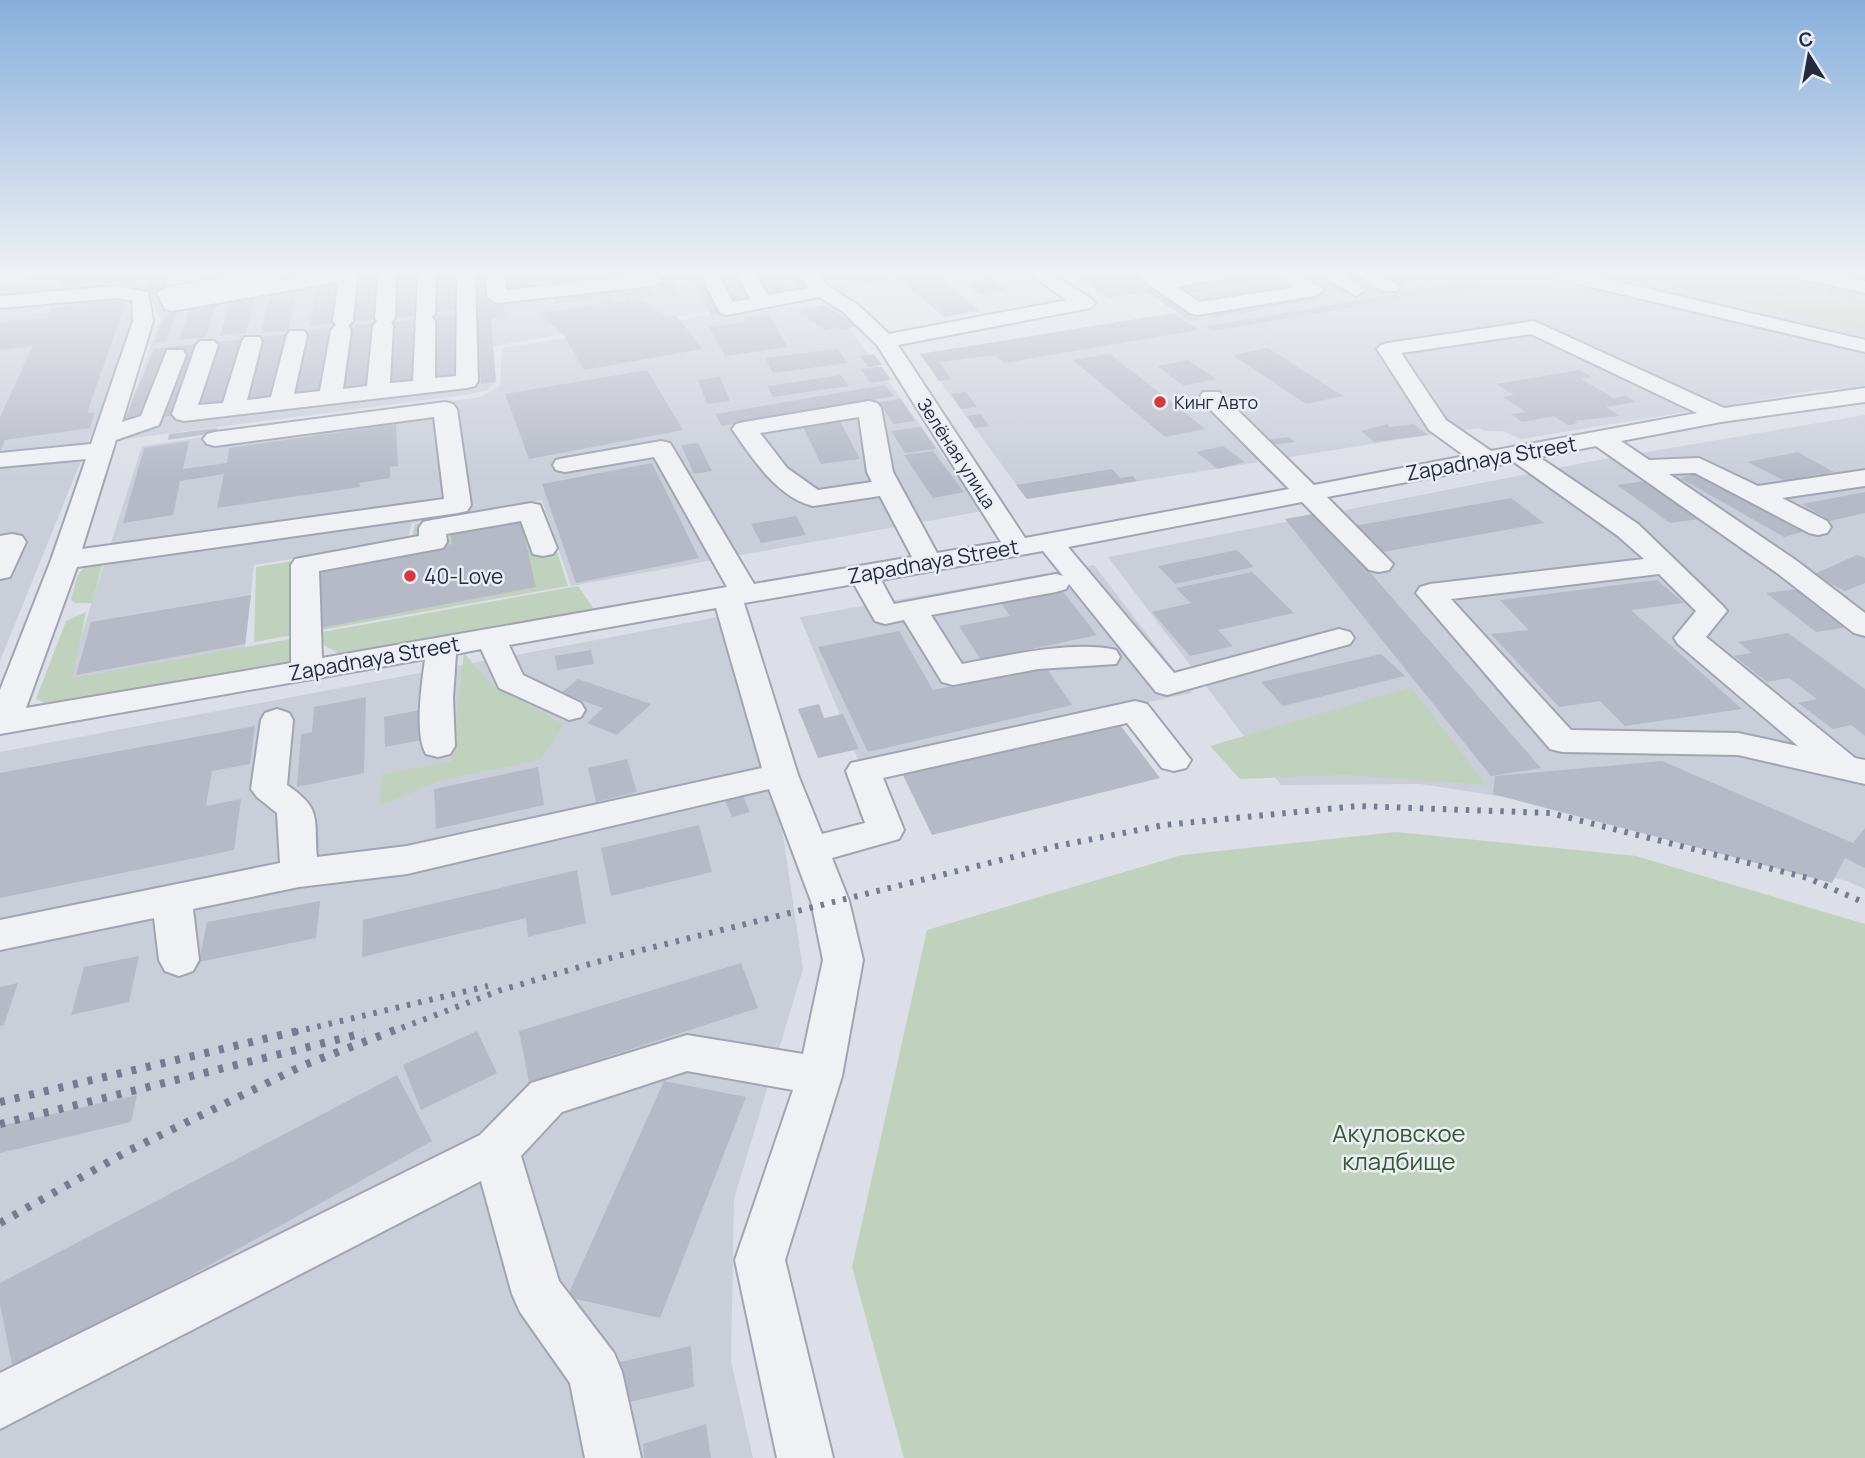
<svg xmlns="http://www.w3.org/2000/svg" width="1865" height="1458" viewBox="0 0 1865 1458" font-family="Manrope,sans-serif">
  <rect width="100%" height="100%" fill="#dcdfe7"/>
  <!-- built -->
  <path fill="#caced9" d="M51,274h105l-5,14 86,-14h659l-74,26 -86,13 96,-9 151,207 -412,75 -29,-86 -130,23 -5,18 -153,24 -9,84 -178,31 75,-234 339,-49 19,-11 2,-38 208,-33 -2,-4 -215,35 3,36 -8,8 -23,5 -347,45 42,-121 -12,-24 -148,366v-379z
    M1137,274h479l249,57v56l-52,4 -292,48 -18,-8h-18l-6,-3 -51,7 -401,64 -107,-145 258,-41 22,6z
    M1865,415v474l-18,-8 -291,-76 -136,-21 -139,1 -173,-228 485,-96z
    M1094,565l98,128 -333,69 -59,-145z
    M718,617l58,171 27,181 -69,230 -3,162 22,97h-753v-706z"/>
  <!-- green -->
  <path fill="#c0d2bd" d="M1616,274h249v57l-9,-2z
    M541,502l27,84 -314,56 2,-75 155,-25 4,-18z
    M104,559l-12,44h-17l-4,-3c7,-26 5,-33 33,-41z
    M578,586l16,23 -255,45 -17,-10 -5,-11z
    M86,612l-14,66 224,-40v23l-245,45 -15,-7 30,-78z
    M464,653l26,30 74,42 -24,35 -99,20 -61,26 2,-32 69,-12z
    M1411,687l75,98 -141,-10 -105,4 -30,-33z
    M1396,832l240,24 229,68v534h-961l-52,-191 75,-337 255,-75z"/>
  <!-- building -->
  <path fill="#b6bac7" d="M128,274l-66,13 -3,-12 7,-1z
    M145,274h21l2,12 69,-12 22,2 -110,18z
    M395,274h24v41l-25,3z
    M435,274h24l2,36 -25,2z
    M475,274h13l2,30 13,-1 2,14 -14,2 5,63 -15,2z
    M502,274h25l3,16 -25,3z
    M541,274h25l3,13 -25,2z
    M581,274h25l3,10 -25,2z
    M658,274h13l9,24 -13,1z
    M690,274h13l21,40 -13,1z
    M713,274h26l15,26 -25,3z
    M752,274h26l13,20 -25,3z
    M789,274h13l12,17 -13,1z
    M873,274l22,1 -33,10 -12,-3z
    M934,274l45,37 -35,6 -49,-42z
    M1075,274h62l8,6 -8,1 9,6 8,-1 47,33 -11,2 -43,-29 -39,6z
    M1233,274l56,2 -109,18 -14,-9z
    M1299,274h22l32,18 -10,2 -25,-15 -8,1z
    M1334,274h24l24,13 -19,4z
    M1372,274h26l16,8 -21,4z
    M1412,274h24l7,4 -19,3z
    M380,278l-2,41 -26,3 4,-41z
    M990,278l17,12 -26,5 -17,-13z
    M1292,279l15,9 -109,18 -13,-9z
    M1474,281l8,4 -269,46 -7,-5z
    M646,282l5,15 -11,1 24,19 12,-2 26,34 -118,21 -21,-36 -24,-21 63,-9 -3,-6 -44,6 -2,-6 -45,4 -1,-4 99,-11 7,15 14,-2 -6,-15z
    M341,285l-5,38 -26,3 6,-39z
    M1832,288l14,3 12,1 -5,6 -25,-5z
    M1319,291l12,6 -118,21 -11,-8z
    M295,294l-7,37 -27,2 9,-36z
    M127,299l-40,114 8,-1 -5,16 -85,12 -5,12v-35l33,-71 -33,4v-27l47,-5 4,-10z
    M255,299l-9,34 -26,3 10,-34z
    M216,304l-10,33 -27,3 11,-33z
    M825,305l33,21 -15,4 -5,-3 -13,3 -27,-19z
    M177,312l-11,29 -12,2 11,-29z
    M1174,313l24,17 -193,33 -10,-8 -56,7 12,17 -12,2 -19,-27z
    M459,314l1,63 -27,4 1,-64z
    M769,315l19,32 -63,9 -16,-29 36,-5 -2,-4z
    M418,319l-3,64 -29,3 6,-64z
    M376,323l-8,65 -28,4 10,-66z
    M333,328l-12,66 -29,4 15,-67z
    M289,334l-16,67 -30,3 19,-67z
    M244,339l-21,67 -30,4 24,-68z
    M202,343l-24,72 -17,2 24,-66 -18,2 -25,66 -18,2 30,-72z
    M1268,348l75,48 -37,8 -73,-49z
    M838,349l9,14 -74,10 -8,-15z
    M874,354l8,11 -14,2 -8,-11z
    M1110,354l78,61 17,14 -40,8 -92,-77z
    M1188,360l28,19 -32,7 -27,-20z
    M882,367l9,13 -21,3 -9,-14z
    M647,370l36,60 -154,29 -24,-65z
    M1580,370l12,7 -11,2 33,19 12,-2 10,6 -30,5 14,9 -46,5 4,2 -10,2 -14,-9 -32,6 -11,-8 15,-2 -23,-15 11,-2 -18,-11z
    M841,375l8,11 -76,11 -6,-11z
    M720,377l10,24 -23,3 -9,-24z
    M885,385l9,11 -172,30 -7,-12z
    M966,392l11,15 -16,2 -10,-15z
    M901,399l14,22 -22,3 -14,-22z
    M981,414l8,12 -14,2 -8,-12z
    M840,421l20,38 -39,5 -19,-39z
    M396,424l2,42 -8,1v11l-31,5 1,4 -143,21 7,-34 -44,7 -7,34 -50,8 21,-75 45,-7 -6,28 44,-6 2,-15z
    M1387,424l3,3 24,-3 14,11 -54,7 -13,-11z
    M921,427l15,22 -31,4 -14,-22z
    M217,428l-1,5 -48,7 1,-6z
    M1289,437l6,5 -25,3 -6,-5z
    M698,443l14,28 -18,3 -13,-29z
    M1223,446l22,16 -27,7 -22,-17z
    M933,451l31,41 -31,6 -29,-43z
    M1798,452l36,20 -7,1 5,2 -7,3 -6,-4 -34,7 -38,-19z
    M652,463l47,95 -123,25 -34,-99z
    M1112,469l8,9 13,-2 4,5 -110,18 -11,-14z
    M1707,471l106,58 -29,8 -104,-59z
    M1652,480l54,38 -36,5 -53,-38z
    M1865,492v21l-35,8 -28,-17z
    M1511,498l33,25 -161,29 -29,-26z
    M1318,513l223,255 -50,8 -206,-257z
    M796,516l10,19 -45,8 -10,-19z
    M520,518l16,69 -216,41v-61l132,-23 -2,-14z
    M1237,550l17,17 -79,17 -17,-18z
    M1857,555l8,3v25l-20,8 -33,-16z
    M1252,572l42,41 -76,17 15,16 -43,10 -38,-44 39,-9 -15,-15z
    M1657,580l27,23 -53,7 111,99 -117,17 -25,-25 -41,6 -68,-73 38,-4 -29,-30z
    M1060,588l37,47 -116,25 -22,-34 51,-10 -11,-16z
    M1805,588l51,38 -40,6 -50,-39z
    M251,595l-6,49 -169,31 15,-53z
    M899,631l34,59 112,-24 27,39 -204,47 -50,-105z
    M1788,633l77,56v47l-14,-11 -18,4 -35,-26 19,-4 -28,-21 -22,4 -33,-26 18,-3 -14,-11z
    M591,650l3,14 -37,6 -2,-14z
    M1381,654l24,22 -122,30 -22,-24z
    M578,679l73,25 -34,31 -30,-12 16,-15 -42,-15z
    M366,697l-2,76 -67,14 4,-53 11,-2 2,-25z
    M819,704l5,14 19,-4 16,35 -41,9 -20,-49z
    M425,709l2,30 -42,8 -1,-30z
    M1118,722l42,56 -228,57 -30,-62z
    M255,726l-5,38 -38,7 -6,35 35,-7 -7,51 -234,48v-125z
    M627,759l10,33 -41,10 -8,-34z
    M1662,761l191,82 12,-15v40l-20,-10 -13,25 -339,-89 2,-18z
    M538,767l6,38 -108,24 -2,-40z
    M743,796l7,16 -18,5 -7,-17z
    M699,825l13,47 -101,24 -10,-48z
    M577,870l9,53 -58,14 -2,-19 -164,39 1,-37z
    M320,901l-4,37 -117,24 8,-40z
    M139,956l-10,46 -58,13 13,-48z
    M741,963l17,45 -229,74 -10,-51z
    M18,983l-14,42 -4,1v-39z
    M477,1031l20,42 -76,37 -18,-45z
    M397,1075l35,66 -418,233 -14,-70v-21z
    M664,1081l82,16 -86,221 -93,-21z
    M137,1095l-6,27 -131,31v-27z
    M691,1346l3,41 -73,17 -1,-42z
    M706,1424l5,34h-67l-1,-14z"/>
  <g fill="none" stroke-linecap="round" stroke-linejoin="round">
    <defs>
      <path id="minor" d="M246,274h43l-9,6 -102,17 140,-23h43l-4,4 -4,43 -5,5 3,4 -8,59 24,-3 6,-60 4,-5 -2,-3 3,-44h18l-1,44 -4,5 2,3 -3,57 23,-2 5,-107h18l-1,39 -3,4 3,4v57l21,-2 1,-102h18l3,107 -3,5 -8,2 -283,33 -8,-2 -4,-5 24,-69 4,-4h14l4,4 -20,60 25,-2 19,-62 3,-4h14l3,4 -15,59 24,-3 16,-62 3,-4h14l3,4 -13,59 26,-3 11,-61 5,-5 -3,-4 5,-39 -166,29 -7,-2 -8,-16 10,-6z
        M486,274h18l2,16 147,-16 9,6 -9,6 -156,17 -10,-6z
        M700,274h18l15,28 17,-3 -13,-25h18l13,21 41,-7 -11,-14h19l12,13 28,17 32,30 178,-34 -38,-26h22l41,25 3,4 -3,4 -7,2 -187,36 127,193 264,-49 -86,-87 -3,-5 3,-5h16l95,93 151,-29 -36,-26 -52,-81 4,-4 7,-2 146,-22 190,87 141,-20v14l-144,20 -100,19 28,19 50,-2 59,28 107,-16v16l-83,12 45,23 4,6 -4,6 -9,2 -9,-2 -114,-60 -26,1 128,87 68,52v23l-11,-3 -77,-60 -181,-127 -57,11 99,67 84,81 5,6 -21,26 149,121 10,2v24l-127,-29 -176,-3 -12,-3 -134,-156 4,-6 10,-3 214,-25 -26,-23 -104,-74 -187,35 66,67 -4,6 -10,2 -10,-2 -67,-68 -234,45 106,126 165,-44 11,3 4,6 -4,6 -183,51 -11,-3 -87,-108 -3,5 -10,3 -125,23 31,49c43,-8 111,-24 154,-14l4,7 -4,7 -78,5 -85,16 -11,-3 -38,-62 -19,4 -10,-3 -21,-37 -110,19 54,172 24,59 43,-11 -19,-52 5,-8 284,-62 12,3 44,56 -5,8 -12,3 -12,-3 -35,-45 -244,55 21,52 -5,9 -67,19 17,43 14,59 -21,116 -57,184 48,198h-56l-42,-198 58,-170 -106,-19 -125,41 -41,44 38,125 55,72 8,19 19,86h-56l-15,-75 -50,-71 -8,-18 -31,-113 -481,248v-56l480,-238 51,-52 156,-48 116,19 20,-94 -12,-59 -42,-112 -362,85 -108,13 -106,22 6,51 -6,11 -14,5 -14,-5 -6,-11 -5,-42 -154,32v-30l280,-57 -3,-50 -20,-16 -6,-8 10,-69 4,-7 12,-4 12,4 4,7 -6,65c35,24 27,32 30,72l90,-11 355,-78 -46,-160 -207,37 14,30 58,28 4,7 -4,7 -12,3 -70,-32 -18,-39 -25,5 -3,44 2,48 -5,8 -12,3 -12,-3c-12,-20 -4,-71 -1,-95l-425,75v-44l51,-130 35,-101 -86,8v-14l91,-9 42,-123 -1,-21 -16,-2 -116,10v-12l116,-10 32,6 5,29 -31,101 19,-6 26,-66h16l3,5 -27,70 -43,15 -34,109 362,-50 -10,-82 -219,29 -8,-2 -4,-5 4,-5 8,-2 230,-30 8,2 4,5 14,96 -4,6 -9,2 -381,54 -51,141 265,-45v-98l4,-6 124,-23v-8l4,-6 9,-2 99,-17 9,2 17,43 -4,6 -10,2 -10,-2 -12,-33 -75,13 1,8 -4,6 -124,23 3,87 405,-71 -73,-130 -89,15 -9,-2 -3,-5 3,-5 9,-2 96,-17 9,2 3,5 81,136 158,-27 -32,-61 -67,10c-36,-9 -61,-48 -81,-77l4,-5 8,-2 125,-21 8,2 4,5 12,64 44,81 64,-11 -124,-197 -34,-33 -24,-15 -92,18 -7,-2zM1531,334l166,79 -206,38 -45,-31 -45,-67zM859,417l8,55 5,10 -54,8 -31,-22 -27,-35zM1043,551l20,25 -7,-2 -162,30 -13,-24zM1659,574l37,37 -22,27 4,6 120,102 -60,-13 -167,-3 -120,-131z
        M1134,274h22l6,4 21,-4h43l-2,4 -48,9 24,15 96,-15 -18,-13h23l23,16 -10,6 -117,19 -7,-2z
        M1319,274h23l24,16 -10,6z
        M1357,274h23l20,13 -3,4h-14z
        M1551,274h34l280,66v12l-312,-74z
        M1796,274h36l33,7v12l-67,-15z
        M12,534l10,2 4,6 -16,35 -10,2v-43z"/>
    </defs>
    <!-- minor casing -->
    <use href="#minor" stroke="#a1a5b1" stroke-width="4"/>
    <!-- minor -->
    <use href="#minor" fill="#eff1f5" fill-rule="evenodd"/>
    <!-- rail-far1 -->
    <path stroke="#757c91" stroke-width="6" stroke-dasharray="3.5 8" stroke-linecap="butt" d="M295,1032l193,-46
      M391,1032l110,-42 113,-33 443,-111 107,-21 194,-19 192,7 258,65 57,25"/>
    <!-- rail -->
    <path stroke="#757c91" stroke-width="8" stroke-dasharray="5 10" stroke-linecap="butt" d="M0,1102l302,-72
      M0,1124l364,-91
      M0,1223l128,-72 176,-86 91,-35"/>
  </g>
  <!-- sky -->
  <linearGradient id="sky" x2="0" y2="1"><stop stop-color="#87afdc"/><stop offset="0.57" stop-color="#eff1f4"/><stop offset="1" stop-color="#eff1f4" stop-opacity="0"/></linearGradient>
  <rect width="1865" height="478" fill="url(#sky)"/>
  <!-- markers -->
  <g fill="#d33a3d" stroke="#eceef5" stroke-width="2.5">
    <circle cx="1160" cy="402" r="7"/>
    <circle cx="410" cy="576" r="7"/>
  </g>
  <g text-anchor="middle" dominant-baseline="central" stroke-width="5" stroke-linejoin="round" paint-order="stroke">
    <!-- far-poi labels -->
    <g font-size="18" fill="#252b3e" stroke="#eceef5" text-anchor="start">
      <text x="1174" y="402">Кинг Авто</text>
    </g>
    <!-- far-street labels -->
    <g font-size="18" fill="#252b3e" stroke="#eceef5">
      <text transform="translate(957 453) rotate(57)">Зелёная улица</text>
    </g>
    <!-- street labels -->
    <g font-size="21" fill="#252b3e" stroke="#eceef5">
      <text transform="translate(1491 458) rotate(-10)">Zapadnaya Street</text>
      <text transform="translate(933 561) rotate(-10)">Zapadnaya Street</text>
      <text transform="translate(374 658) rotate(-10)">Zapadnaya Street</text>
    </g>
    <!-- poi labels -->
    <g font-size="21" fill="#252b3e" stroke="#eceef5" text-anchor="start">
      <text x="424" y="576">40-Love</text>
    </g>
    <!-- near-park labels -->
    <g font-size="24" fill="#345a32" stroke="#eceef5">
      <text x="1399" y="1132">Акуловское<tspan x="1399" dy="28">кладбище</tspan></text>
    </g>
  </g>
  <!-- north arrow -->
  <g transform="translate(1809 56) rotate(349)" stroke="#eceef5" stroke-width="5" paint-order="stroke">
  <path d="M0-5L12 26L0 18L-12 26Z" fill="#252b3e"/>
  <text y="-10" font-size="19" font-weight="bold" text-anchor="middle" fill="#252b3e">С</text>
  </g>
</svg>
